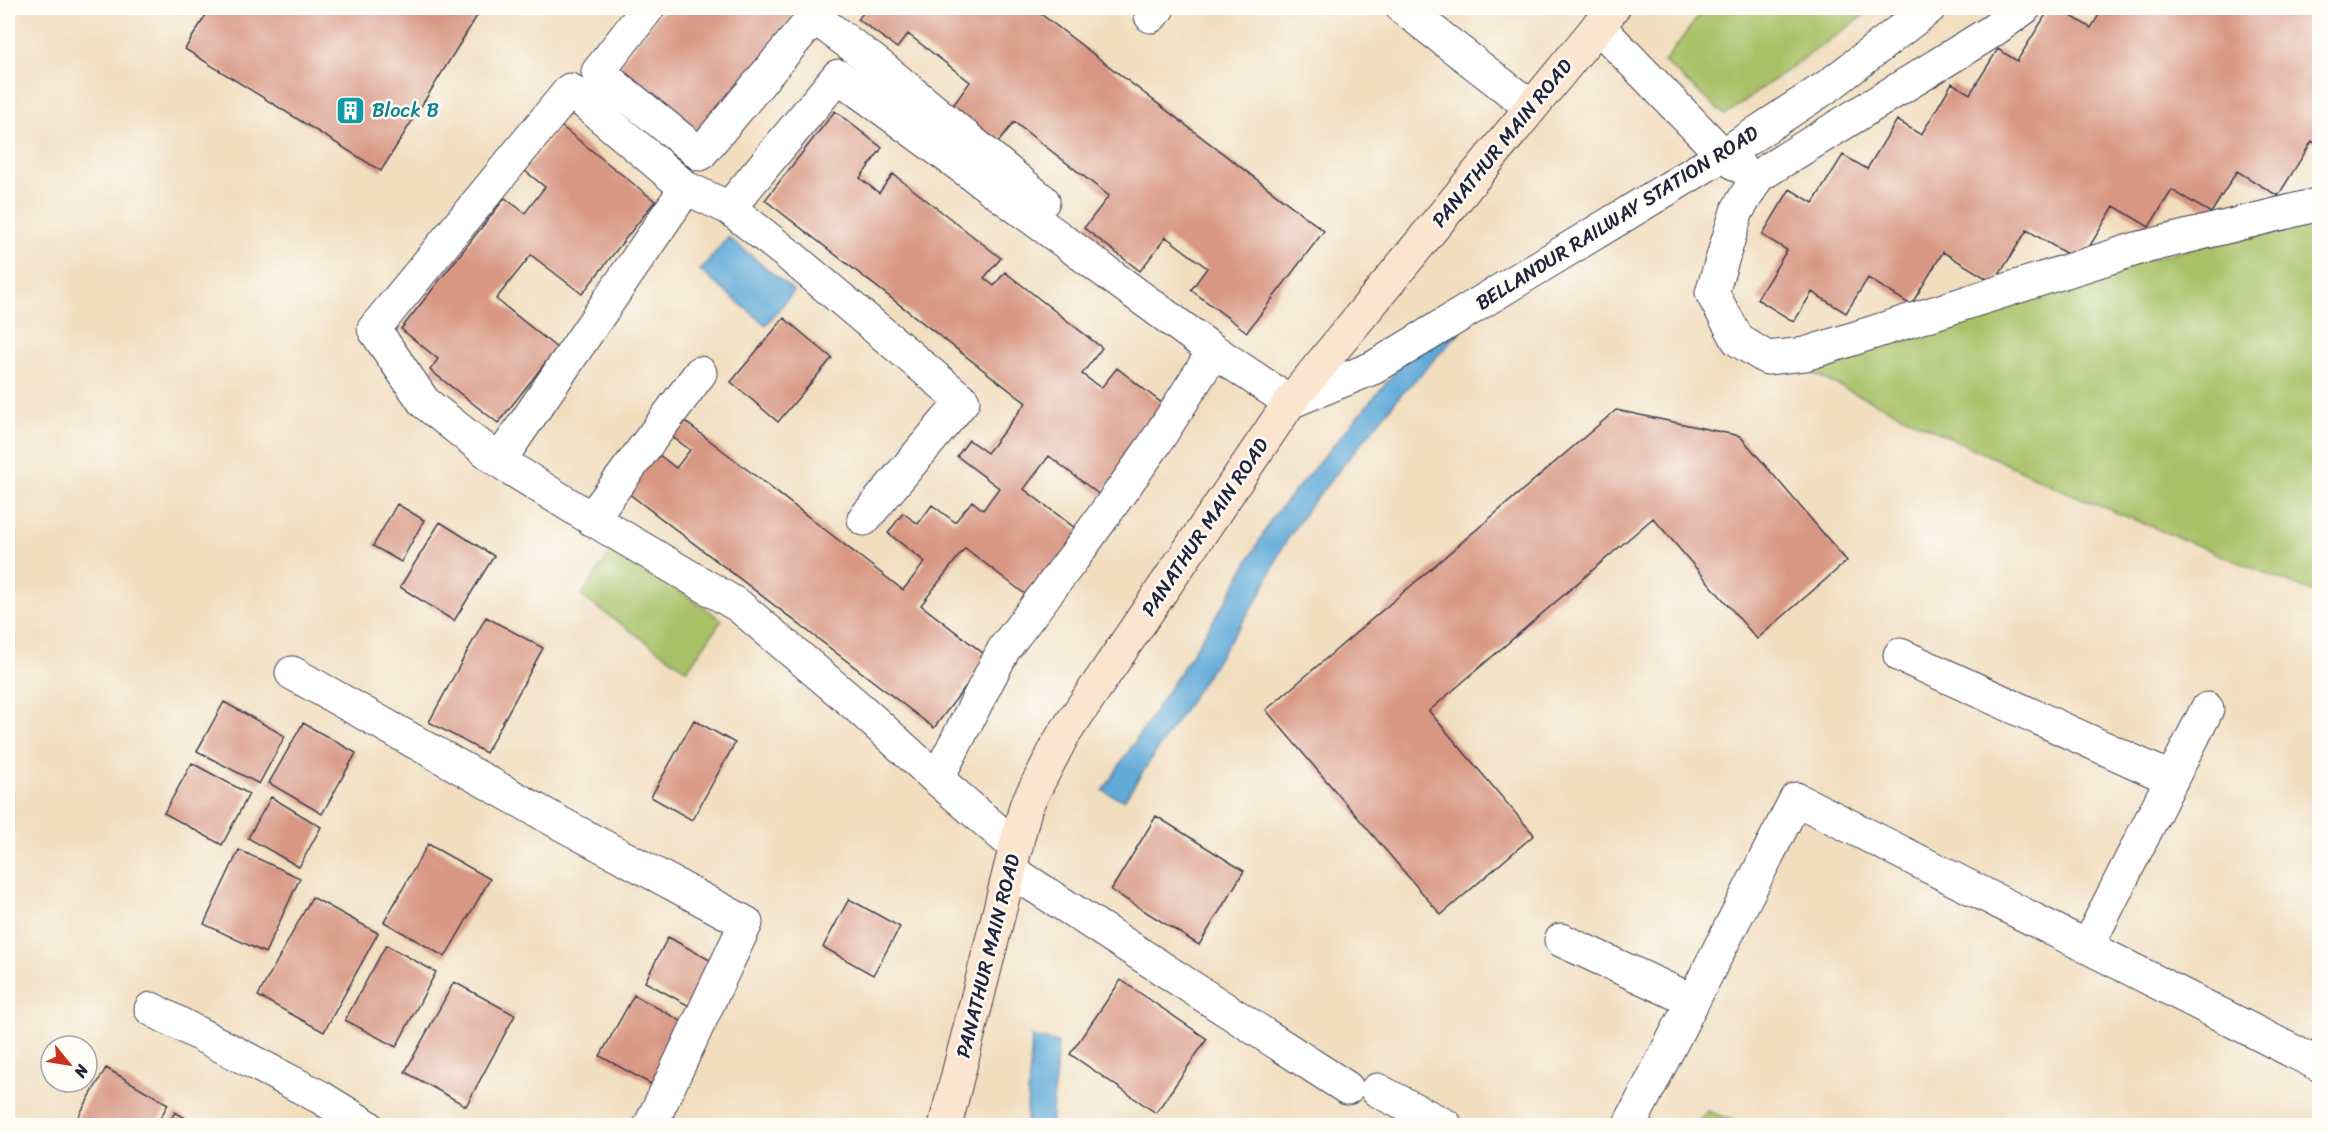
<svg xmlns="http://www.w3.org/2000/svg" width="2327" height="1133" viewBox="0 0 2327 1133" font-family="Sriracha,sans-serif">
  <rect width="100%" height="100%" fill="#fdfcf7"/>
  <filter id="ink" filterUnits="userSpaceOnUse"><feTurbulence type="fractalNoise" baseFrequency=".0167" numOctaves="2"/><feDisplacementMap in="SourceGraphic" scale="12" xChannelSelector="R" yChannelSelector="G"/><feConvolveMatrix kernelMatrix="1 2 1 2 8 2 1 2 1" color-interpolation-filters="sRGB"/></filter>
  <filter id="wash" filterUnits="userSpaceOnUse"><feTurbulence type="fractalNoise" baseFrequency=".008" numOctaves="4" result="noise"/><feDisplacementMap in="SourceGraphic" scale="24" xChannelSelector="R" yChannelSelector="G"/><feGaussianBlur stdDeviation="1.35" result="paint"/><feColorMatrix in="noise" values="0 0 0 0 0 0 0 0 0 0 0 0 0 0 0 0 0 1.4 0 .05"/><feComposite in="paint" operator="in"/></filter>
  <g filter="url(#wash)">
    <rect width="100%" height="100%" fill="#f1debf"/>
    <!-- green -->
    <path fill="#a8c166" stroke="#657250" stroke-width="1.5" d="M1705,8h169l-149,107 -61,-53z
      M2319,214v381l-248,-101 -292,-136z
      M615,546l107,74 -35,50 -106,-74z
      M1707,1111l38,14h-47z"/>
    <!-- water -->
    <path fill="#61aad8" stroke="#42668a" stroke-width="1.5" d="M728,237l66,54 -28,34 -66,-54z
      M1461,331l-62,66 -91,111 -25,38 -24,51 -135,203 -21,-9 123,-190 46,-83 140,-166z
      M1032,1037l26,6 -7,82h-25z"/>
    <g id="blocks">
      <!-- building -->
      <path fill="#d89783" d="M210,8h272l-101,163 -196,-122z
        M664,8h136l-103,131 -84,-66z
        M867,8h166l291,223 -77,101 -56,-42 16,-22 -41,-31 -26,34 -56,-43 25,-32 -95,-74 -21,27 -46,-35 23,-32 -62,-48 -11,14 -39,-29z
        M2050,8h8l33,20 12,-20h217v138l-8,-5 -34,55 -41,-25 -26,42 -39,-23 -23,37 -35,-21 -34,56 -53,-32 -33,53 -51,-31 -32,53 -43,-27 -22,35 -34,-21 -18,30 -37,-23 30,-49 -25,-15 28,-46 23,14 30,-48 24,14 30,-49 24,15 31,-52 18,11 28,-45 19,12z
        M835,111l47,37 -22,30 19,15 14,-19 108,84 -17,20 10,8 11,-14 97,76 -20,26 19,14 16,-20 52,41 -68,87 -52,-40 -25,33 60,46 -50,66 -69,-53 -44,57 67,52 -54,71 -315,-242 30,-39 27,21 14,-18 -24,-18 12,-16 225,174 22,-28 -37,-29 15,-20 15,11 14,-19 23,17 17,-21 11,9 16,-22 -42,-32 12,-16 18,13 39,-50 -261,-203z
        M561,126l94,75 -73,93 -51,-39 -35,44 61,49 -59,75 -68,-53 8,-11 -37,-30 104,-131 20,15 20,-26 -20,-16z
        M784,318l48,40 -54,64 -47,-40z
        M1616,410l124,26 107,125 -90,78 -104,-121 -224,193 105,124 -93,80 -175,-205z
        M397,504l27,16 -23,42 -28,-16z
        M440,522l54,34 -40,65 -54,-34z
        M486,617l57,31 -57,105 -57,-31z
        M224,702l61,34 -26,48 -62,-33z
        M694,720l41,23 -43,77 -41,-23z
        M303,723l53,30 -34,61 -53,-31z
        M192,763l57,31 -27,51 -58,-32z
        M271,797l50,30 -22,40 -51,-29z
        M1156,816l88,55 -45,74 -88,-55z
        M428,844l62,35 -45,78 -61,-35z
        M239,850l61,28 -35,75 -61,-29z
        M312,897l66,36 -54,99 -66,-36z
        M849,899l51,28 -27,48 -50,-28z
        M668,937l49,27 -24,44 -48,-26z
        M386,945l50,27 -40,75 -51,-27z
        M1121,980l86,59 -51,74 -86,-59z
        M454,982l61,33 -49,91 -61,-34z
        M634,995l58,32 -34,61 -58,-32z
        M106,1068l62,36 -12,22h-83z
        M175,1112l24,14h-32z"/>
    </g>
  </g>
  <g filter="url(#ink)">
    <use href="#blocks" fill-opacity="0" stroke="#413e4f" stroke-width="1.5"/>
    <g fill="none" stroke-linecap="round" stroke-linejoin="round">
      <defs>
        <path id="street" d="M648,8l-50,64 102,82 114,-137
          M815,8l-1,9 66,49 163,135
          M1403,8l128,99
          M2024,8l-33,24 -233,144 -21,35 -25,82 26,47 29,18 38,-4 331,-105 184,-45
          M1151,16l7,-8
          M1598,26l125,129 16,11
          M686,188l43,20 60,47 174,146 -99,118
          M729,208l109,-132 376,275 76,51 83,-34 350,-213 108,-71 98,-76
          M499,461l187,-273 -116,-98 -196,239 50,73 75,59 88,55 152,90 119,101 79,72 67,-130 70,-92 80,-112 60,-94
          M591,519l109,-146
          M1900,655l272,124
          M292,673l275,154 179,96 -96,203
          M937,779l79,68
          M1010,870l337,218
          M1561,940l132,61
          M2087,947l120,-238
          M151,1009l169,88 47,29
          M1377,1090l69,36
          M1629,1126l167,-327 524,266"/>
        <path id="secondary" d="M945,1126l81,-320 36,-69 228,-335 323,-394"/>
      </defs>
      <!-- street casing -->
      <use href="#street" stroke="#413e4f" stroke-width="35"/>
      <!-- secondary casing -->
      <use href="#secondary" stroke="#413e4f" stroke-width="35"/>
      <!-- street -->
      <use href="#street" stroke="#fff" stroke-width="33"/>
      <!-- secondary -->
      <use href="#secondary" stroke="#fce5cf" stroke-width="33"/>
    </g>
  </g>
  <!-- icons -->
  <defs>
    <symbol id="building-square" viewBox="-11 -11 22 22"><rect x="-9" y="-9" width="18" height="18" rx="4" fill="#0f9aa8" stroke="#fdfcf7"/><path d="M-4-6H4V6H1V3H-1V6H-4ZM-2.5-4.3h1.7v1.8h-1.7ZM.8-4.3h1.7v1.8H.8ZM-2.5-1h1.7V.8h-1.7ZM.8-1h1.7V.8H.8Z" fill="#fff"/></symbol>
  </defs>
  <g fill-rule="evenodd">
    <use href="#building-square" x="334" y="94" width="33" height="33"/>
  </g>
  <g text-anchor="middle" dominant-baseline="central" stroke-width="5" stroke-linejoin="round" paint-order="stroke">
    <!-- culture labels -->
    <g font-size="20" fill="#0d838f" stroke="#fdfcf7" text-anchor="start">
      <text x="372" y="110">Block B</text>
    </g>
    <!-- street labels -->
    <g font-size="20" fill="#22223b" stroke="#fdfcf7">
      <text transform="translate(1502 143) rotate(-51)">PANATHUR MAIN ROAD</text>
      <text transform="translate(1617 218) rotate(-32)">BELLANDUR RAILWAY STATION ROAD</text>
      <text transform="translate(1205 527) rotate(-56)">PANATHUR MAIN ROAD</text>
      <text transform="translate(988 956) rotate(-76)">PANATHUR MAIN ROAD</text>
    </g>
  </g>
  <!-- margin -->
  <rect width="2327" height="1133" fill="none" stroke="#fdfcf7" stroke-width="30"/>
  <!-- north arrow -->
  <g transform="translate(69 1064) rotate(120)"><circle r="28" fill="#fdfcf7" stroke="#a5a5ac" stroke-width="1.5"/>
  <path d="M0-4.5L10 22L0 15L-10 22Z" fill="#c8321e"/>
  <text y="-9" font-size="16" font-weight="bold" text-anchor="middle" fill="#22223b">N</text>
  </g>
</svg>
